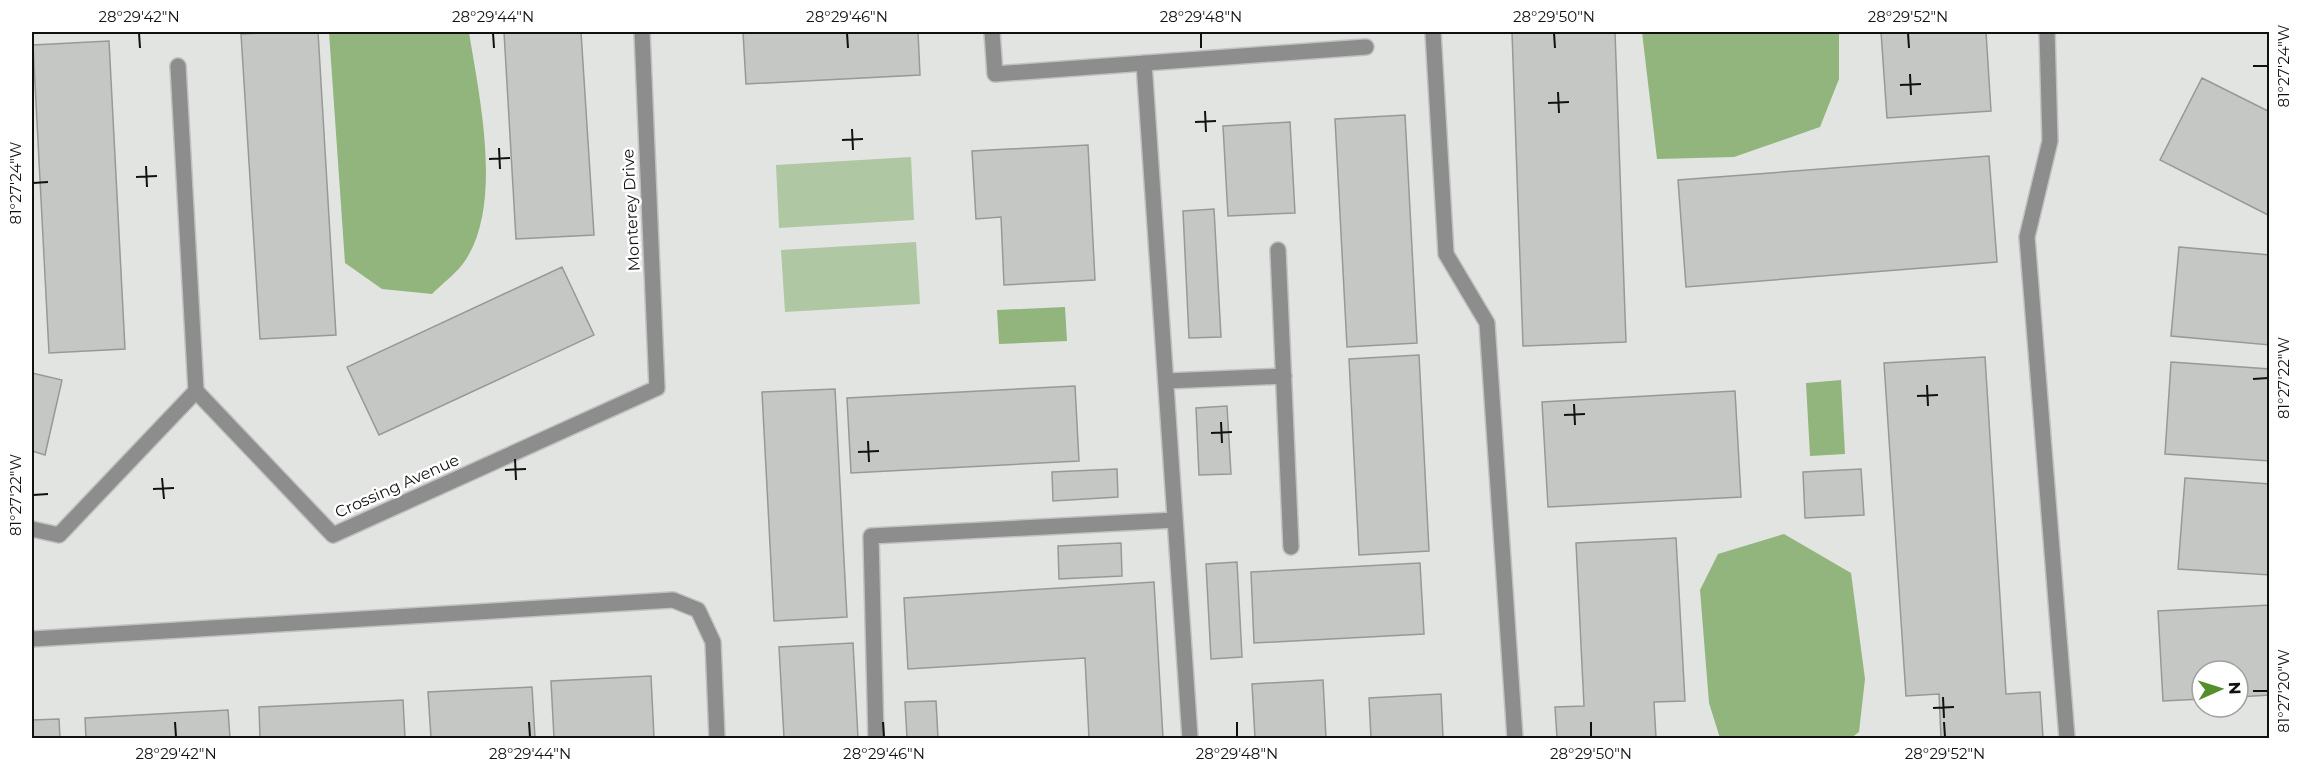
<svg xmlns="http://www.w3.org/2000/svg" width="2301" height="770" viewBox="0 0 2301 770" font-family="Montserrat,sans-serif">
  <rect width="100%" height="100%" fill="#e2e4e1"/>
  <!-- green -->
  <path fill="#b0c7a4" d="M911,157l3,63 -135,8 -3,-63z
    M916,242l4,62 -135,8 -4,-62z"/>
  <!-- water -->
  <path fill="#91b57d" d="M329,32h140c10,64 36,177 -7,233 -8,10 -20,19 -30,29l-50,-5 -37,-26z
    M1642,32h197v47l-19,48 -86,30 -77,2z
    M1065,307l2,34 -68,3 -2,-34z
    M1841,380l4,74 -35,2 -4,-73z
    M1784,534l67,39 14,106 -6,53 -8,6h-131l-11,-35 -9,-113 18,-36z"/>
  <!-- building -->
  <path fill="#c5c7c4" stroke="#979996" stroke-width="1.5" d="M283,32h35l18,303 -76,4 -19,-305z
    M504,32h77l13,203 -78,4z
    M743,32h175l2,43 -174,9z
    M1512,32h103l11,310 -103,4z
    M1881,32h105l5,79 -104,7z
    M109,41l16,308 -76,4 -16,-308z
    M2202,78l68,34v104l-110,-56z
    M1405,115l12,228 -70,4 -12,-228z
    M1290,122l5,91 -67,3 -5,-90z
    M1088,145l7,135 -91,5 -3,-68 -25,2 -4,-68z
    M1989,156l8,106 -311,25 -8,-107z
    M1214,209l7,128 -32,1 -6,-127z
    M2179,247l91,8v90l-99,-9z
    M562,267l32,68 -215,100 -32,-68z
    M1419,355l10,196 -70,4 -10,-196z
    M1985,357l21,337 34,-2 3,46h-102l-2,-44 -33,2 -22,-333z
    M2171,362l99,7v92l-105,-7z
    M32,373l30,7 -17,75 -13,-4z
    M1075,386l4,75 -228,12 -4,-75z
    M835,389l12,228 -73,4 -12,-229z
    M1735,391l6,106 -193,10 -6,-105z
    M1227,406l4,68 -32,1 -3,-67z
    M1117,469l1,28 -65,4 -1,-29z
    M1861,469l3,46 -59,3 -2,-46z
    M2185,478l85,6v91l-92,-6z
    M1676,538l9,163 -31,1 2,36h-99l-2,-31 29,-1 -8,-163z
    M1121,543l1,33 -63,3 -1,-33z
    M1237,562l5,95 -31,2 -5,-95z
    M1420,563l4,71 -170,9 -3,-71z
    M1154,582l9,156h-74l-4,-80 -177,11 -4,-71z
    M2270,605v90l-32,2v-26h-36v28l-39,2 -5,-90z
    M853,643l5,95h-74l-5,-91z
    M651,676l3,62h-100l-3,-57z
    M1323,680l3,58h-71l-3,-54z
    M532,687l3,51h-104l-3,-46z
    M1441,694l2,44h-72l-2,-40z
    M403,700l2,38h-145l-1,-31z
    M936,701l2,37h-31l-2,-36z
    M228,710l2,28h-144l-1,-20z
    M59,719l1,19h-28v-18z"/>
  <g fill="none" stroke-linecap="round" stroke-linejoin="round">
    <defs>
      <path id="lane" d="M992,32l3,42 371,-27
        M1433,32l13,222 41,69 28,415
        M2047,32l3,109 -23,96 40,501
        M1144,63l46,675
        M178,66l18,325
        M1278,250l13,297
        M1166,381l118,-5
        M32,529l27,6 137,-144 137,144 324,-147 -15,-356
        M32,639l641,-39 25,10 15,32 4,96
        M876,738l-5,-202 304,-16"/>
    </defs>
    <!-- lane casing -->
    <use href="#lane" stroke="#c0c2c0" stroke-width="18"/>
    <!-- lane -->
    <use href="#lane" stroke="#8c8d8c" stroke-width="15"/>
  </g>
  <!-- ticks -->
  <path fill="none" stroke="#101110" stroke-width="2" d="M139,33l1,15M493,33l1,15M847,33l1,15M1201,33v15M1554,33l1,15M1908,33l1,15M2253,66h15M1910,74l1,21M1900,85l21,-1M1558,92l1,21M1548,103l21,-1M1205,111l1,21M1195,122l21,-1M852,129l1,21M842,140l21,-1M499,148l1,21M489,159l21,-1M146,166l1,21M136,177l21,-1M33,183l15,-1M2253,379l15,-1M1927,385l1,21M1917,396l21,-1M1574,404l1,21M1564,415l21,-1M1221,422l1,21M1211,433l21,-1M868,441l1,21M858,452l21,-1M515,459l1,21M505,470l21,-1M162,478l2,21M153,489l21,-1M33,495l15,-1M2253,691h15M1943,697l1,21M1933,708l21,-1M175,722l1,15M529,722l1,15M883,722l1,15M1237,722v15M1591,722v15M1944,722l1,15"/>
  <g text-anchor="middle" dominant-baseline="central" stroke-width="5" stroke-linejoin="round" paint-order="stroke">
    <!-- street labels -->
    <g font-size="16" fill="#101110" stroke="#fff">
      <text transform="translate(631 210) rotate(-93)">Monterey Drive</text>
      <text transform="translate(397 486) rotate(-24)">Crossing Avenue</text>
    </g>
  </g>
  <!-- border -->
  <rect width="2301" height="770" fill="none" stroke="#ffffff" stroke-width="66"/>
  <!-- north arrow -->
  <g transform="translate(2220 689) rotate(87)"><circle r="28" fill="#ffffff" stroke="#9fa09f" stroke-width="1.5"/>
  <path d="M0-4.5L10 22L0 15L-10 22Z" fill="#558f2c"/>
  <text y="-9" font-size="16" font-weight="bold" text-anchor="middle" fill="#101110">N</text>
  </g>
  <rect x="33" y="33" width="2235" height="704" fill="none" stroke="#101110" stroke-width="2"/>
  <g font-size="15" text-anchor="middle" fill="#101110">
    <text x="139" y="22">28°29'42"N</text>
    <text x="493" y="22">28°29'44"N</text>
    <text x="847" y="22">28°29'46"N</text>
    <text x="1201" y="22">28°29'48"N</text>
    <text x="1554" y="22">28°29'50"N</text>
    <text x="1908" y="22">28°29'52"N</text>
    <text transform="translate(2284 66) rotate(-90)" y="5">81°27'24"W</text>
    <text transform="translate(16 183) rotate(-90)" y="5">81°27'24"W</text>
    <text transform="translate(2284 378) rotate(-90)" y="5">81°27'22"W</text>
    <text transform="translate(16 495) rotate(-90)" y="5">81°27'22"W</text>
    <text transform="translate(2284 691) rotate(-90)" y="5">81°27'20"W</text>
    <text x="176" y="759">28°29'42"N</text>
    <text x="530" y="759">28°29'44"N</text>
    <text x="884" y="759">28°29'46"N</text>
    <text x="1237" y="759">28°29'48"N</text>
    <text x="1591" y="759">28°29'50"N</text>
    <text x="1945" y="759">28°29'52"N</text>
  </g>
</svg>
